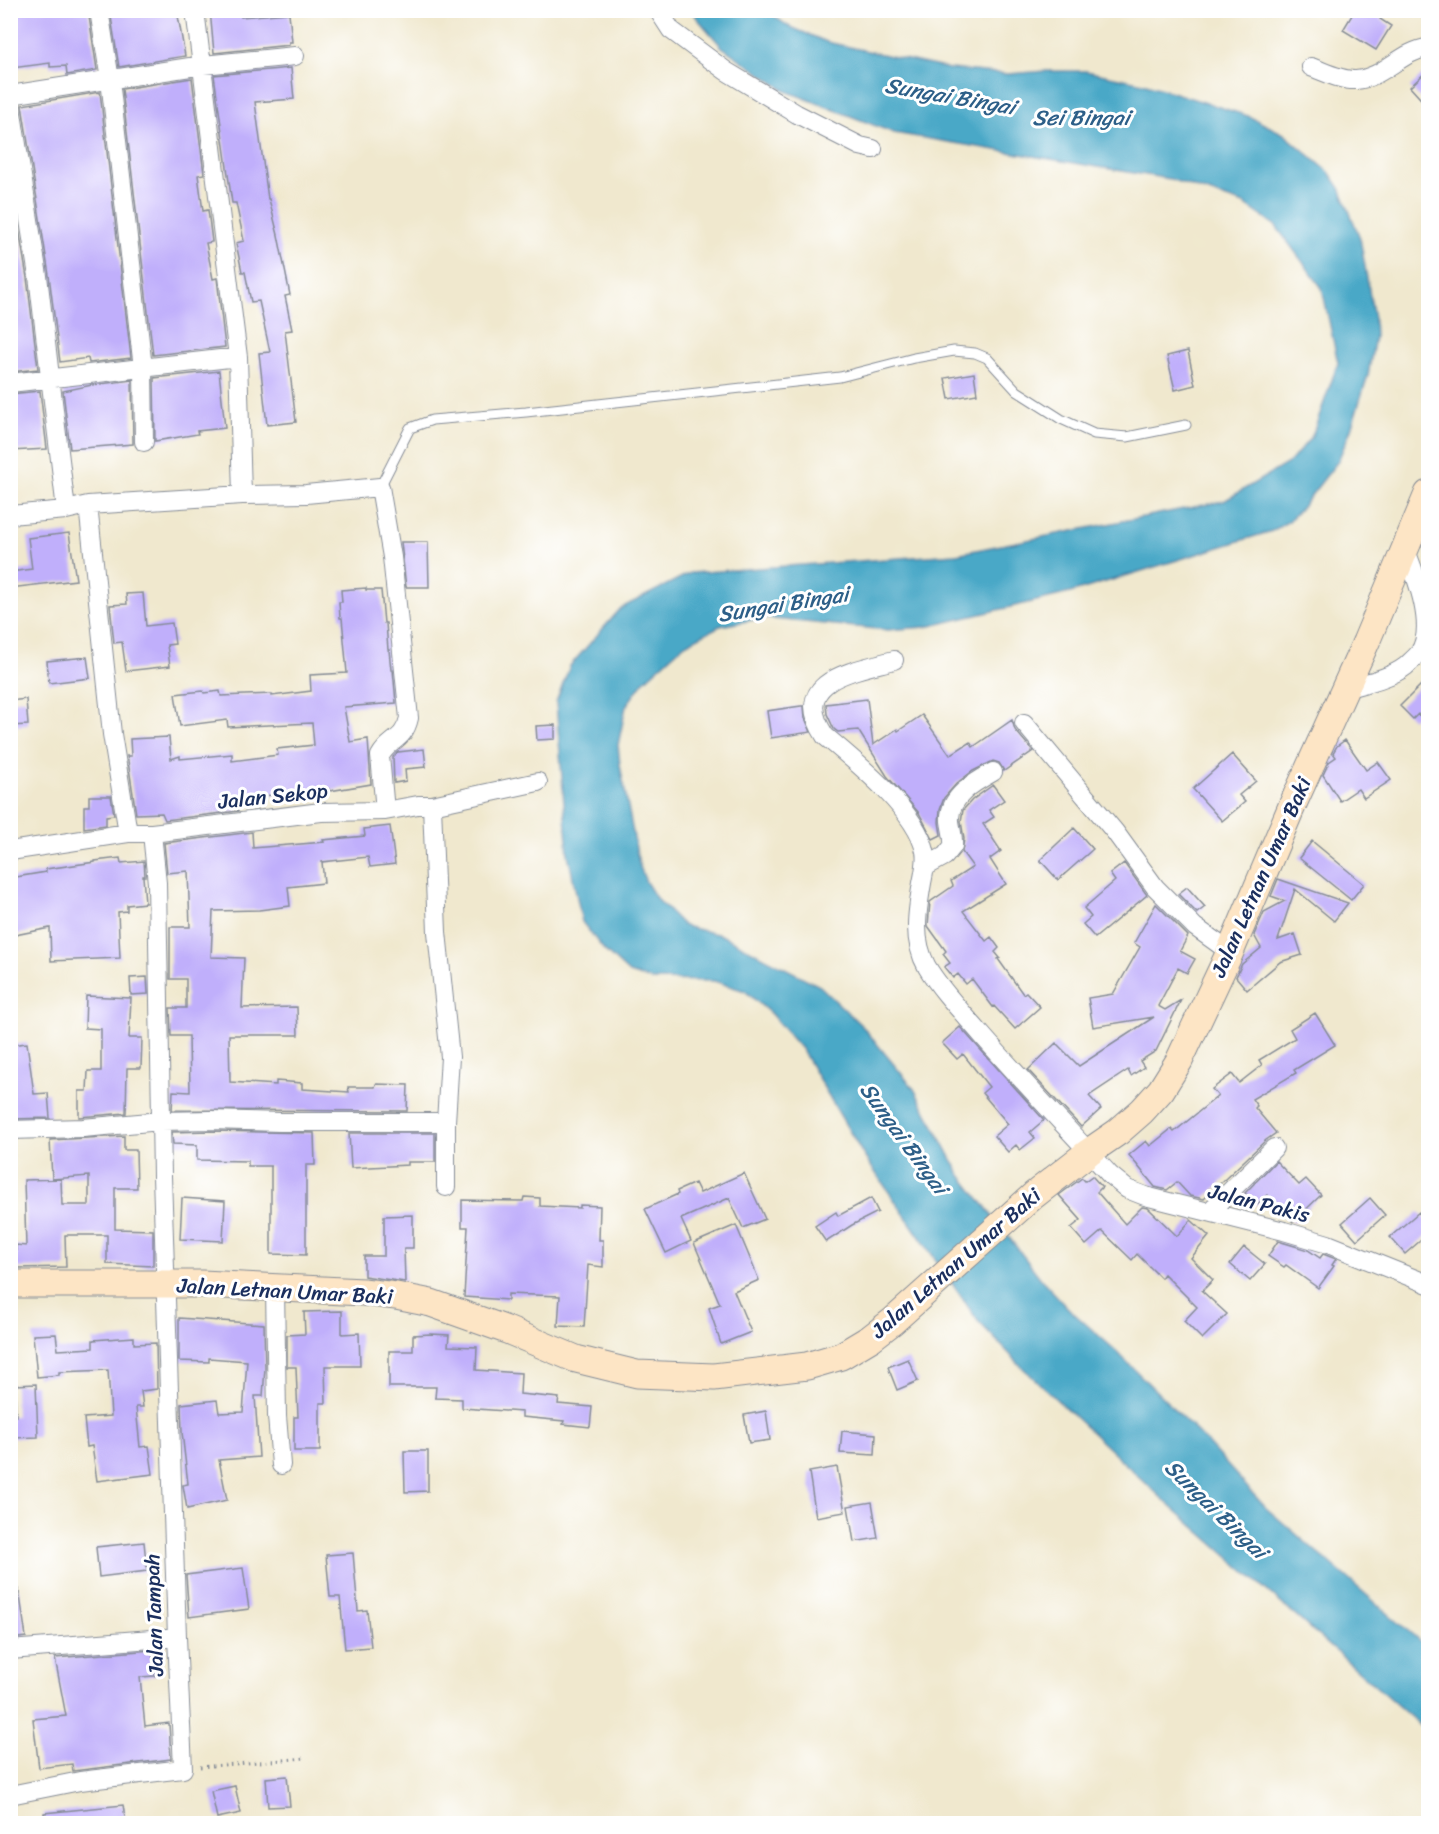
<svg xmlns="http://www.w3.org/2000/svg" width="1439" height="1834" viewBox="0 0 1439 1834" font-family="Sriracha,sans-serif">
  <rect width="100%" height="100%" fill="#fff"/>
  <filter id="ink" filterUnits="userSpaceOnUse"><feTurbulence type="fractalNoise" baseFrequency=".0167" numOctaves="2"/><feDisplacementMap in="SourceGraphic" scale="12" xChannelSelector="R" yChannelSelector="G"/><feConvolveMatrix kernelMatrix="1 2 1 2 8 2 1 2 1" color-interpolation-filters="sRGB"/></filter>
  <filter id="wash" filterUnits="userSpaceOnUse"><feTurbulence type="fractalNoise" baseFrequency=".008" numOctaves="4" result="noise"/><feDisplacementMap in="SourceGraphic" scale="24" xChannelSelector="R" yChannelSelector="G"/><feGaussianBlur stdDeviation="1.35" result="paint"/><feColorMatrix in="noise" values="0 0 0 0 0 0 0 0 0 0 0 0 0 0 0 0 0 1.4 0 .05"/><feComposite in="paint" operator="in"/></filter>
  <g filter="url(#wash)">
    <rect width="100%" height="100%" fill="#f0e8ce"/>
    <!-- water -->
    <path fill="#48a8c7" stroke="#326c92" stroke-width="1.5" d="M691,11h76l21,15 39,16 122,27 59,5 39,-3h39l57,12 105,33 36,18 45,38 11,16 20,50 14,80 1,19 -7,38 -17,54 -13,32 -36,46 -13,14 -17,10 -202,62 -144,34 -39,3 -124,-12 -43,8 -35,18 -42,38 -17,24 -8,39 2,20 19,99 7,18 10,16 28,28 37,9 99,51 44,42 50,61 46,85 81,105 28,30 45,40 87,87 65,72 162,140v84l-261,-229 -143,-134 -46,-48 -114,-165 -62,-106 -31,-36 -26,-23 -31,-10 -63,-1 -22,-7 -25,-23 -22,-28 -14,-68 -12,-152 14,-36 51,-58 69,-35 266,-19 268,-53 66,-39 22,-26 26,-73 -16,-75 -46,-62 -32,-22 -74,-25 -276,-46 -108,-42 -64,-44z"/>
    <g id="blocks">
      <!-- building -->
      <path fill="#c0affb" d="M10,10h78l9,60 -30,5 -1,-9 -16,1v-4l-38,5z
        M110,10h67l8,46 -66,11z
        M210,10h30l1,7 48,-4 3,29h-3v3l-75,8z
        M1355,10h31l-6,9 11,7 -15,24 -33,-20z
        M291,68l3,31 -39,3 13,97h1l9,36 12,60 -5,1 7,34 -7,1 11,91 -29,3 -8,-72 11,-1 -11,-51 -8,1 -6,-30h-3l-6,-29 8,-2 -8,-38h-4l-18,-128z
        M1428,70v37l-18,-20z
        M192,78l12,96 -6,1 5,36 5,-1 4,32 -6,1 7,36 4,-1 8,69 -72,8 -31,-266z
        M100,92l31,266 -42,5 -1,-5 -28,4 -11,-87 -27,-170z
        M10,175l17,103 11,91 -28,3z
        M1188,351l7,34 -20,5 -8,-34z
        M219,371l6,57 -28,3 1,3 -43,7 -1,-63z
        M974,373l3,21 -28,5 -4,-21z
        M132,380l1,64 -63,5 -7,-58 29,-6z
        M40,391l7,58 -37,2v-57z
        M69,533l7,47 -66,8v-16l22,-3 -4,-31z
        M401,542h27l1,45h-23z
        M366,588v2h15l3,33h2l2,27h1l2,20h2l3,33 -52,4 6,35 18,-3 3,45 -42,7v-2l-51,5 -41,6 1,11 -73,9 -3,-7 -26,1 -8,-53 -1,-5h4l-1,-17 39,-2 2,22 9,-3v3l52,-5v7l46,-6 -1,-6 37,-4 -2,-22 -84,4 -1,-7 -47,6 -5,-32 28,-3 1,2 16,-2 1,5 51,-2v2l39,-5 -1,-16 37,-2 -5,-55h-2l-1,-16h3l-1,-12z
        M143,593l3,33 26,-3 3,21 -8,1 3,21 -44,5 -4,-29 -8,1 -4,-38 17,-1 -1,-10z
        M87,657l3,21 -41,5 -2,-22z
        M1428,678v46l-10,-10 -5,5 -13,-13z
        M26,699l2,26 -18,1v-25z
        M867,699l6,46 24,-16 1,2 24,-16 28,40 20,-13 3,5 39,-27 3,10 18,21 -29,20 -5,-8 -6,-2 -20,10 -16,12 -13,15 -4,11 -1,13 2,13 -8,4 -14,-26 -32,-37 -29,-46 -20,2 -4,-3 -7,-15 -1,-10z
        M801,706h3l1,12 6,14 -40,6 -4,-27z
        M555,725v14l-18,1 -1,-14z
        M1345,740l21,30 12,-8 13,18 -27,18 -6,-9 -18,12 -17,-26 6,-13 7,-5 -3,-4 4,-7z
        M424,749l2,18 -21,2 1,12 -12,2 -1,-26 5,-5z
        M1232,754l24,27 -17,14 6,7 -23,19 -29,-32z
        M993,785l11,15 -15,10 5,7 -11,7 18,27 -11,8 16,25 -43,27 23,30 5,-4 8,11 -4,4 5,6 -2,1 25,35 3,-2 14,15 -25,22 -21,-23 -1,1 -21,-28 -6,5 -8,-10 -5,4 -9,-11 6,-4 -7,-9 3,-3 -18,-25 2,-24 23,-16 -2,-5 22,-14 -11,-15 2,-13 -3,-18 2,-11 9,-10z
        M89,796h22l3,19 -8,1v9l-22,3v-22h5z
        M390,826l5,38 -25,3 -2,-10 -46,5 2,21 -36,4 2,19 -31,4 -46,1 -2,46 33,1 -2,50 55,-1 1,28h-69l1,47 46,3v-4l26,2v6l47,3 -1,-5h27l1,-3 32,1 -1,26 -235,-1 1,-19 17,1 -1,-56h-18l-1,-28h16v-29h-16v-52h20l-2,-56 -21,2 -3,-30 88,-11 1,16 71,-6 -1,-2 42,-4 -1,-7z
        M1074,828l19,21 -35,31 -18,-20z
        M1312,841l52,43 -13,16 -52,-42z
        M120,858l1,5 23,-2 1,15h-2l2,27 -18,2v6l-9,1 2,46 -69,3 -1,-33 -40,8v-58l36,-6v-3l49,-7v-1z
        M1124,863l23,32 -52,43 -12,-14 8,-7 -7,-9 31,-27 -5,-7z
        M1278,879l70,24 -14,18 -39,-32 -17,51 17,-6 7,21 -22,7 -33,28 -11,-13 6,-13 19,-16 -7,-13 10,-23 21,-11 -14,-5z
        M1187,887l18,20 -8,6 -19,-19z
        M1156,904l32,32 -8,15 15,8 -8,14 -9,-5 -20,38 7,4 16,-10 -25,51 -16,10 4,6 -13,9 -3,-6 -39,26 12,13 -20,18 -53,-57 28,-27 23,23 75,-49 -61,10 -5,-29 25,-4 27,-47 -6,-4z
        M147,977l1,17 -17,1 -1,-17z
        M86,996l45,2 -2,40h13l-1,30h-14l-1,45 -47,4v-26h8l1,-20h13v-42l-16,-1z
        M1315,1013l20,32 -41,25 2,3 -44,26 5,7 -2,2 21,25 -10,7 -62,59 -14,-3 -13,-14 -10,8 -12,-3 -26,-32 17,-14 4,5 21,-17 3,3 44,-36 -6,-7 20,-15 7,9 23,-18 -3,-5 36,-22 -5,-9z
        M960,1027l84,93 -14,12 5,6 -15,12 -4,-5 -8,7 -14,-16 14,-12 -26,-31 7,-6 -26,-33 -6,5 -15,-16z
        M27,1043l7,51 14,-1 2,25 -40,1v-74z
        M211,1131l103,2 1,32h-9v90l-35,-1v-88h-23v-5l-51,-1v-15l-24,-1 -1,-12z
        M349,1133h86v29h-27v3l-57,3z
        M124,1136v14h12l1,38h-22v41l38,1v36l-46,-2v-29h-42l1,32 -50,1v-23l10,1 -2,-66 37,-1 1,26h27v-29l-37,3 -2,-39z
        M1276,1161l23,24 7,-6 15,16 -28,27 -26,-27 -11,10 -11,-12z
        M744,1173l21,46 -22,9 -14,-30 -48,21 10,22 -25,12 -21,-44 33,-15 -1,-3 18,-8 5,10z
        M1092,1176l10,11 -5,5 28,32 17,-17 6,1 29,28 14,-16 18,16 -18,22 22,22 -11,11 25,23 -25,25 -18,-18 13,-14 -33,-33 -3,4 -24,-24 -5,6 -30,-29 -16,14 -15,-17 10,-8 -22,-25 23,-17 3,3z
        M524,1197l16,1v8l40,2v-3l20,1 -1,34h4v27l-15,-2 -4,62 -26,-1 2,-30 -52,-2v6l-44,-3 4,-70h-6v-27l61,1z
        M182,1198l43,3 -2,40 -43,-2z
        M871,1198l7,14 -26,13 -26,17 -11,-16 21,-14 2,4z
        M1370,1198l15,17 -28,25 -15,-17z
        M1419,1212l9,11v11l-23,20 -15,-17z
        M413,1215v33h-9l1,34 -41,-6v-20h20v-40z
        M736,1225l23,55 -25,11 17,41 -30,12 -12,-36 11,-4 -26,-61z
        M1278,1241l30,9 12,8 3,-4 13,5 -4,6 2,1 -16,22 -32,-23 -2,2 -16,-11z
        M1244,1247l21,17 -15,17 -20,-17z
        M342,1311v23l17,-1 1,33h-35l1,37h-6v48h-26v-34h4l-2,-50h-9v-32l18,-1 -1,-22z
        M179,1318l85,6 1,44 -2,28h-8l4,61 -40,3 8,40 -40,9 -4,-24 5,-1 -6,-52 -1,-28 36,-4 2,13 24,-1 4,-51 -38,-3v4l-30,-1z
        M56,1334l2,16 35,-2v-8l41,-3v7l22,-1 1,46 -16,2 2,16h-7l4,40 9,-1 4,28 -56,7 -5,-35 -5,1 -3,-29 27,-2 -3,-46 -49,2v3l-22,2 -4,-42z
        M431,1334l18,1 -1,11 29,1 -1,23 45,3 -1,21 39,4 -1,6 34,3 -2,20 -27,-3 1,-3 -42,-4v-5l-60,-4v-9l-27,-1 1,-11h-47v-36h24v-16z
        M908,1359l10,22 -21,9 -9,-23z
        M36,1384l2,53 -26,1 -2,-22h6l-1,-31z
        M766,1411l4,29 -21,3 -5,-28z
        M842,1431l34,3 -1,21 -35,-2z
        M404,1451h24v40l-23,1z
        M837,1467l8,45 -29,5 -7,-45z
        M872,1502l6,36 -24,4 -6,-36z
        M144,1542l3,29 -48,6 -3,-30z
        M353,1553l5,58 9,-1 4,37 -26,2 -5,-52h-10l-4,-42z
        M243,1568l6,41 -60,8 -3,-42z
        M19,1589l7,48 -16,2v-49z
        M152,1650l3,26 -15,1 5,49 24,-3 2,36 -98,12 -1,-7 -33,4 -6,-49 33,-3 -11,-58z
        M287,1776l3,30 -22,1 -2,-29z
        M235,1786l6,27 -24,5 -6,-27z
        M123,1805l3,19h-82v-11z"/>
    </g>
  </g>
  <g filter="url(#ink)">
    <use href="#blocks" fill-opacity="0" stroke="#868c96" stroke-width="1.5"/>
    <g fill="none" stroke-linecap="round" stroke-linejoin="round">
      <defs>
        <path id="lane" d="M380,487l30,-59 22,-8 94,-8 314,-35 74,-19 40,-7 21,2 12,5 30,33 44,28 33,15 33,3 59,-12"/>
        <path id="street" d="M99,10l11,70 33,288 1,74
          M195,10l43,347 4,138
          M658,10l13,20 55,41 71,43 63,32 13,3
          M1311,67c14,5 31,14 45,13 28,-2 45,-29 72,-32
          M10,95l193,-30 92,-9
          M10,101l28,175 28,234
          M10,383l228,-26
          M88,505l24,229 16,99
          M10,515l56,-5 22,-5 154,-10 64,-1 74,-7 12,70 17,161c-5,23 -20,21 -29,38l5,55
          M894,660c-39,11 -106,19 -69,76 31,26 91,74 100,115 2,10 -1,22 -3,32 -5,29 -10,57 5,84 15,25 35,45 54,67 42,48 86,94 129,141l17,14 18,7 139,35 44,13 100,40
          M1345,689c19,-6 44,-10 61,-23 4,-4 10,-9 13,-13 18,-26 -4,-79 -14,-105
          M1024,723l91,109 40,55 40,40 35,25
          M432,805l5,127 13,125 -4,65v65
          M10,851l118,-18h24l169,-21 64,-1 33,-6h14l106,-23
          M925,867l20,-11 8,-10c1,-9 -2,-16 -3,-25 -2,-24 25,-39 43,-49
          M10,1130l73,-2 78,-7 50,-1 69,2h166
          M1209,1212l65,-64
          M275,1288l2,128 4,49
          M10,1650l167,-13
          M10,1795l70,-14 103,-12 -6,-132 -15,-461 -5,-293 -5,-50"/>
        <path id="secondary" d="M10,1284h192l161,8 33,4 35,7 76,27 69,29 61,15 77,3 93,-11 34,-10 30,-18 22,-17 141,-126 55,-43 29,-20 24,-21 19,-21 18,-29 51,-109 62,-146 74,-164 62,-148"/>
      </defs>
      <!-- lane casing -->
      <use href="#lane" stroke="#868c96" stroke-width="11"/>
      <!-- street casing -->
      <use href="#street" stroke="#868c96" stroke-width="20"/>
      <!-- secondary casing -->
      <use href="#secondary" stroke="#868c96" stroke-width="29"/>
      <!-- path -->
      <path stroke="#868c96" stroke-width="3" stroke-dasharray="1.5 4.5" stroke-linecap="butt" d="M200,1767l106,-9"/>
      <!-- lane -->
      <use href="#lane" stroke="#fff" stroke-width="9"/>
      <!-- street -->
      <use href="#street" stroke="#fff" stroke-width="18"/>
      <!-- secondary -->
      <use href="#secondary" stroke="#fde5c5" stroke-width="27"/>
    </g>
  </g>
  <g text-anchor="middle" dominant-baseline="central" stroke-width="6" stroke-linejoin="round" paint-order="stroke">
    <!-- street labels -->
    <g font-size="21" fill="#1b2f5e" stroke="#fff">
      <text transform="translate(273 796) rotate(-6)">Jalan Sekop</text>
      <text transform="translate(1261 877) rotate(-66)">Jalan Letnan Umar Baki</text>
      <text transform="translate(1259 1203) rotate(14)">Jalan Pakis</text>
      <text transform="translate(956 1263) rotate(-41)">Jalan Letnan Umar Baki</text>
      <text transform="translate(285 1291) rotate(3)">Jalan Letnan Umar Baki</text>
      <text transform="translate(154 1615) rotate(-92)">Jalan Tampah</text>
    </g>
    <!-- water labels -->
    <g font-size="22" font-style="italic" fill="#2d5f88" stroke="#fff">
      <text transform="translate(950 96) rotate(10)">Sungai Bingai</text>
      <text x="1081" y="117">Sei Bingai</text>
      <text transform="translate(783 604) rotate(-9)">Sungai Bingai</text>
      <text transform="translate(904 1138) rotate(54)">Sungai Bingai</text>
      <text transform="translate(1216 1509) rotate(44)">Sungai Bingai</text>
    </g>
  </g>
  <!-- margin -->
  <rect width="1439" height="1834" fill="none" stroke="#fff" stroke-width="36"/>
</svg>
